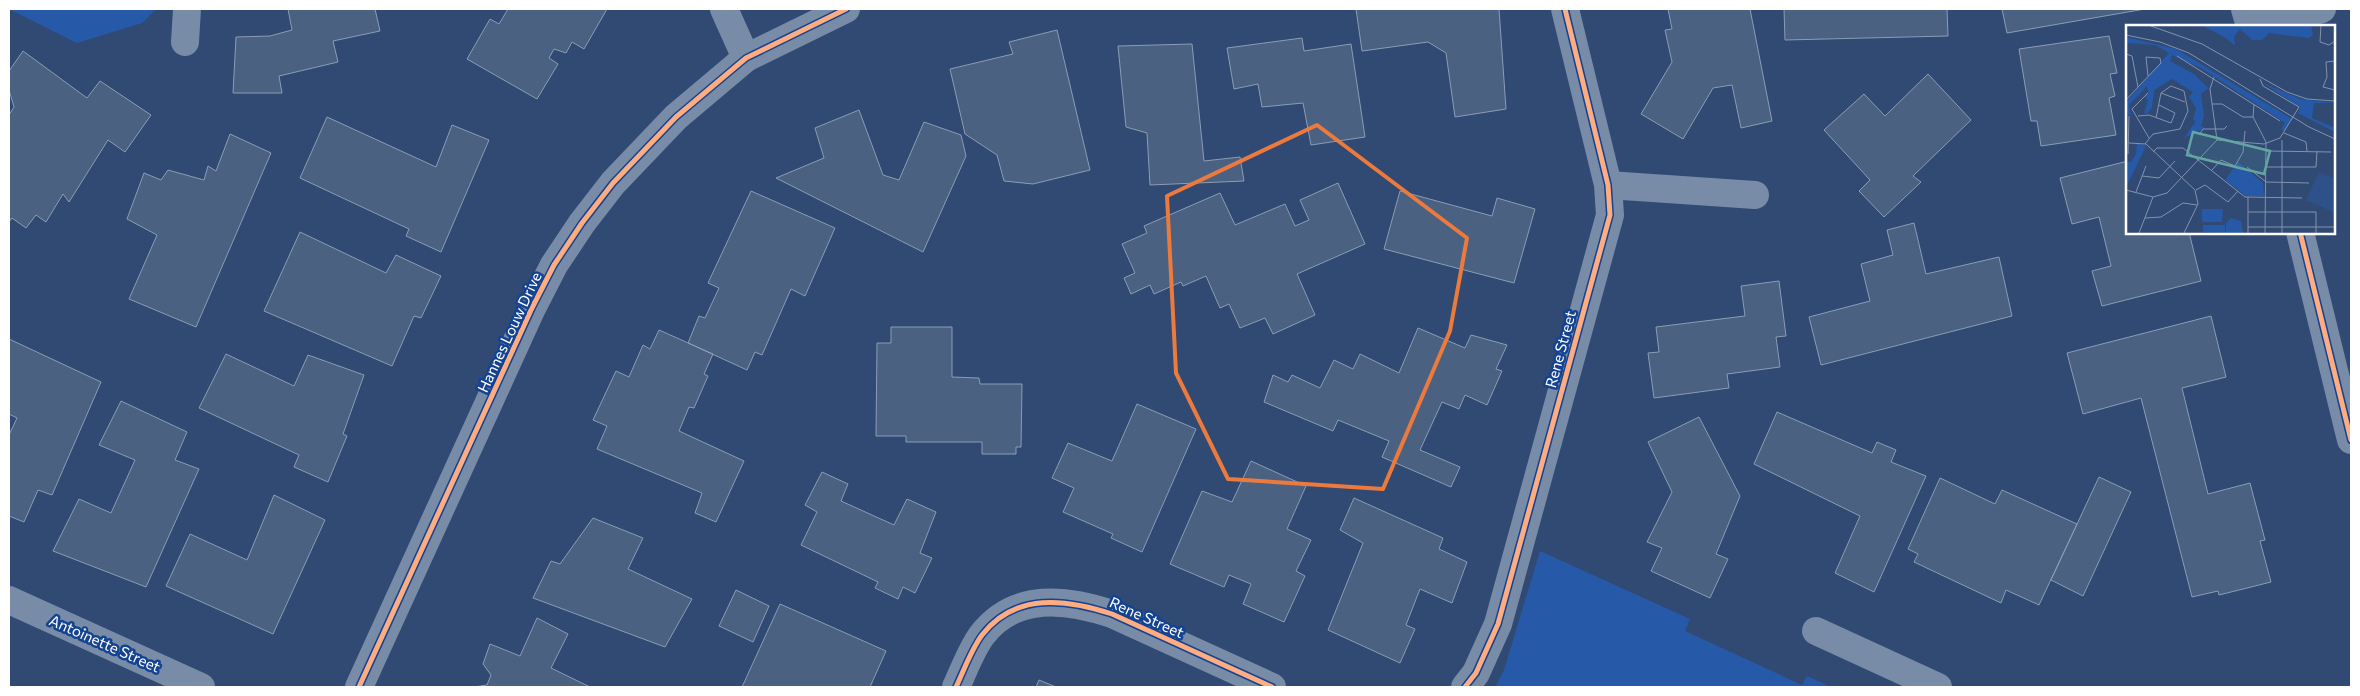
<svg xmlns="http://www.w3.org/2000/svg" width="2360" height="696" viewBox="0 0 2360 696" font-family="Commissioner,sans-serif">
  <rect width="100%" height="100%" fill="#304a74"/>
  <!-- green -->
  <path fill="#265aa8" d="M9,9h147l-14,14 -65,20z
    M1540,551l150,68 -5,12 117,54 5,-9 24,11h-336l9,-17z"/>
  <!-- building -->
  <path fill="#4b6182" stroke="#8c9cb5" d="M288,9h87l5,22 -47,10 5,21 -59,14 3,17h-49l3,-56 34,-1 22,-6z
    M508,9h99l-23,40 -12,-7 -6,11 -12,-4 -5,9 9,6 -21,35 -70,-40 23,-40 9,5z
    M1356,9h143l7,100 -51,8 -9,-64 -18,-11 -66,9z
    M1668,9h82l22,112 -31,7 -9,-43 -19,3 -30,51 -42,-25 31,-52 -7,-32 7,-1z
    M1784,9h163l1,27 -163,4z
    M2002,9h143l-138,24z
    M1057,30l33,140 -57,14 -29,-3 -7,-26 -32,-21 -15,-65 63,-15 -4,-12z
    M2109,36l8,37 -7,1 5,22 -6,2 7,37 -75,11 -4,-25h-6l-12,-72z
    M1302,38l2,13 47,-7 14,93 -54,8 -8,-42 -41,4 -4,-23 -24,5 -7,-41z
    M1192,44l12,117 36,-4 4,24 -94,4 -3,-52 -21,-6 -8,-81z
    M23,51l64,47 13,-17 51,34 -26,37 -17,-12 -39,62 -6,-8 -17,28 -10,-7 -10,13 -14,-10 -3,4v-107l5,-8 -5,-17v-19z
    M1928,74l43,46 -58,56 8,6 -37,35 -25,-26 11,-11 -46,-50 40,-36 21,22z
    M859,110l24,65 16,5 25,-58 37,13 5,21 -43,96 -147,-74 48,-20 -9,-30z
    M327,117l109,50 16,-42 37,15 -48,112 -35,-16 3,-7 -109,-51z
    M230,134l41,19 -75,174 -67,-28 28,-64 -30,-16 17,-46 17,7 7,-10 36,10 4,-14 8,5z
    M2128,161v71h61l12,49 -99,25 -10,-35 19,-5 -12,-49 -27,7 -12,-46z
    M1338,183l27,61 -68,30 18,41 -42,19 -8,-16 -25,10 -11,-24 -9,4 -14,-32 -23,10 -2,-4 -27,12 -4,-9 -19,9 -7,-16 11,-5 -13,-29 25,-11 -3,-7 76,-33 15,32 50,-21 10,22 14,-6 -9,-20z
    M751,191l84,37 -30,68 -14,-7 -29,66 -7,-3 -8,18 -59,-27 11,-27 6,2 14,-30 -11,-5z
    M1400,191l92,25 5,-18 38,11 -21,74 -130,-34z
    M1914,223l12,51 73,-17 13,59 -191,49 -12,-48 61,-16 -9,-37 32,-9 -6,-25z
    M300,232l86,41 10,-18 45,21 -20,42 -7,-2 -22,50 -128,-55z
    M1779,281l7,55 -10,1 4,30 -53,7 2,14 -75,10 -6,-45 11,-1 -3,-25 89,-11 -4,-30z
    M2211,316l15,61 -44,11 26,106 42,-11 15,57 -5,1 11,41 -52,13 -1,-4 -26,6 -51,-199 -58,16 -16,-61z
    M891,327h61v50l27,1 1,6h42l-1,63h-5v7h-34v-12h-76v-6h-30l1,-93h14z
    M1418,328l47,20 6,-13 36,10 -11,24 6,2 -15,34 -22,-10 -6,14 -17,-7 -22,48 40,17 -9,20 -69,-30 7,-16 -51,-21 -5,11 -69,-29 9,-27 15,7 4,-7 28,13 14,-28 19,9 7,-15 39,19z
    M659,330l54,24 -9,20 4,2 -14,32 -5,-1 -10,24 65,30 -28,61 -21,-9 7,-20 -105,-44 10,-23 -14,-6 23,-49 13,6 14,-32 7,4z
    M9,339l92,43 -49,113 -14,-5 -14,32 -15,-6v-81l8,-17 -8,-4z
    M226,354l68,32 14,-31 56,20 -21,59 4,2 -19,46 -34,-15 5,-12 -100,-47z
    M121,401l66,31 -12,28 24,9 -53,118 -93,-36 26,-52 32,14 24,-53 -36,-15z
    M1137,404l59,25 -54,123 -31,-14 2,-4 -50,-22 11,-24 -22,-10 16,-35 44,18z
    M1777,412l95,41 5,-11 19,8 -5,12 35,14 -52,116 -39,-19 25,-57 -106,-52z
    M1699,417l41,79 -24,58 12,5 -18,39 -59,-27 11,-23 -15,-6 25,-50 -24,-50z
    M1251,461l55,25 -19,43 24,11 -15,31 9,5 -21,46 -41,-18 8,-20 -22,-9 -5,12 -54,-23 32,-73 30,11z
    M822,472l26,12 -7,17 53,24 13,-26 29,13 -16,41 12,5 -17,35 -12,-6 -5,12 -23,-11 3,-6 -77,-37 16,-33 -12,-7z
    M2099,477l32,15 -48,104 -32,-16z
    M1940,478l55,26 7,-14 75,34 -38,81 -33,-15 -5,13 -87,-41 4,-8 -10,-5z
    M274,495l51,25 -52,114 -107,-48 24,-52 57,26z
    M1354,498l89,40 -4,11 28,13 -15,41 -32,-14 -14,36 9,4 -15,34 -72,-33 35,-87 -23,-13z
    M593,518l50,20 -15,31 64,30 -27,48 -132,-49 18,-37 9,3z
    M736,590l33,16 -16,36 -34,-16z
    M780,604l106,47 -16,36h-128z
    M537,618l31,16 -17,34 39,19h-116l13,-2 4,-10 -8,-11 7,-20 30,12z
    M1039,680l17,7h-20z"/>
  <g fill="none" stroke-linecap="round" stroke-linejoin="round">
    <!-- minor -->
    <path stroke="#788ba7" stroke-width="28" d="M724,9l22,49
      M2250,26l72,-17
      M185,42l2,-33
      M1608,185l147,10
      M9,600l192,87
      M1816,631l122,56
      M956,687c8,-17 15,-37 26,-52 33,-43 85,-36 130,-21l160,73
      M1465,687l11,-14 22,-49 112,-409 -2,-30 -43,-176"/>
    <!-- tertiary -->
    <path stroke="#788ba7" stroke-width="28" d="M2245,9l5,17
      M2300,232l51,208
      M359,687l173,-379 22,-43 28,-42 31,-40 63,-66 70,-59 100,-49"/>
    <defs>
      <path id="cycleway" d="M2300,232l51,208
        M359,687l173,-379 22,-43 28,-42 31,-40 63,-66 70,-59 100,-49
        M956,687c8,-17 15,-37 26,-52 33,-43 85,-36 130,-21l160,73
        M1465,687l11,-14 22,-49 112,-409 -2,-30 -43,-176"/>
    </defs>
    <!-- cycleway casing -->
    <use href="#cycleway" stroke="#134391" stroke-width="8"/>
    <!-- cycleway -->
    <use href="#cycleway" stroke="#ffac80" stroke-width="5"/>
  </g>
  <!-- marked area -->
  <path fill="none" stroke="#ed7a3d" stroke-width="4" stroke-linejoin="round" d="M1317,125l150,113 -17,93 -67,158 -155,-10 -52,-106 -9,-177z"/>
  <g text-anchor="middle" dominant-baseline="central" stroke-width="5" stroke-linejoin="round" paint-order="stroke">
    <!-- street labels -->
    <g font-size="15" fill="#fff" stroke="#134391">
      <text transform="translate(509 332) rotate(-65)">Hannes Louw Drive</text>
      <text transform="translate(1560 349) rotate(-75)">Rene Street</text>
      <text transform="translate(1147 617) rotate(24)">Rene Street</text>
      <text transform="translate(105 643) rotate(24)">Antoinette Street</text>
    </g>
  </g>
  <!-- overview -->
  <g transform="translate(2126 25)">
    <rect width="209" height="209" fill="#304a74"/>
    <path d="M75,0h110l2,10 -4,3 -40,-5 -7,7h-10l-12,-11 -6,7 1,10 -9,-8zM0,12l50,12 116,70 -8,12 -3,-2 4,-6 -84,-55 -29,-13 -2,6 24,13 14,14 -7,6 3,22 -3,10 4,2 -21,10 12,-17 -3,-1 3,-12 -7,-11 4,-5 -21,-13 -18,11 -2,17 -5,7 -3,-1 4,-13 -4,-4 4,-4 -1,-6 -18,19 2,10h-3l-2,-13 43,-49 -14,-8 -29,-2zM137,58l37,16 35,4h-21l-2,15 23,10v4l-37,-19 2,-6zM11,118l9,3 -20,41v-25h5l5,-8zM112,137l25,21 1,13h-18l-21,-16zM76,184h21l-1,13h-20zM105,193l10,3 2,12h-17v-10zM77,200h22v8l-22,-1z" fill="#265aa8"/>
    <path d="M193,147l16,7v34l-29,-13z" fill="#2f518a"/>
    <path fill="none" stroke="#8392ac" stroke-width="1" d="M22,0l54,19 85,48 20,7 28,2M195,0l-1,17 9,3 6,-4M0,10l34,7 29,11 120,74 26,12M0,29l6,2 6,31M51,31l103,65M209,36l-9,1 1,15 -4,10 12,3M88,52l-4,12 7,51M22,68l-16,16 17,29M35,68l24,9M0,75l12,-13 23,-24 -1,-5 -14,-1 2,19M86,79h10l21,13h10M128,79l-1,13 13,25 -1,91M12,91l11,-1 22,8 4,-10 -16,-8M158,108l22,9 1,9M73,110l4,-6h21l3,-3M3,118l17,1 49,46 3,14 -14,29M19,119l8,-10 27,-5 8,-18 -4,-20 -13,-5 -10,7 -5,25M140,126l65,1M27,127l4,-4h26l62,49 57,1M2,129l1,-38M121,142l19,15 43,1M140,142h50l1,-16M86,145l9,-10 14,6 8,-14 2,-21M16,151l17,2 16,-17M0,165l27,7 14,-4 50,-53 47,4 16,-6 19,-31 -36,-21 -3,-7M70,165l9,-5 23,17 10,-11M10,167l10,-26M122,187h68v21M19,193l16,-1 22,-14 14,2M122,202h87M13,208l14,-36M122,208v-36M156,208v-93"/>
    <path fill="#63a6a1" fill-opacity="0.15" stroke="#63a6a1" stroke-width="2.5" d="M67,107l77,19 -6,23 -77,-19z"/>
    <rect width="209" height="209" fill="none" stroke="#fff" stroke-width="2.5"/>
  </g>
  <!-- border -->
  <rect width="2360" height="696" fill="none" stroke="#ffffff" stroke-width="20"/>
</svg>
